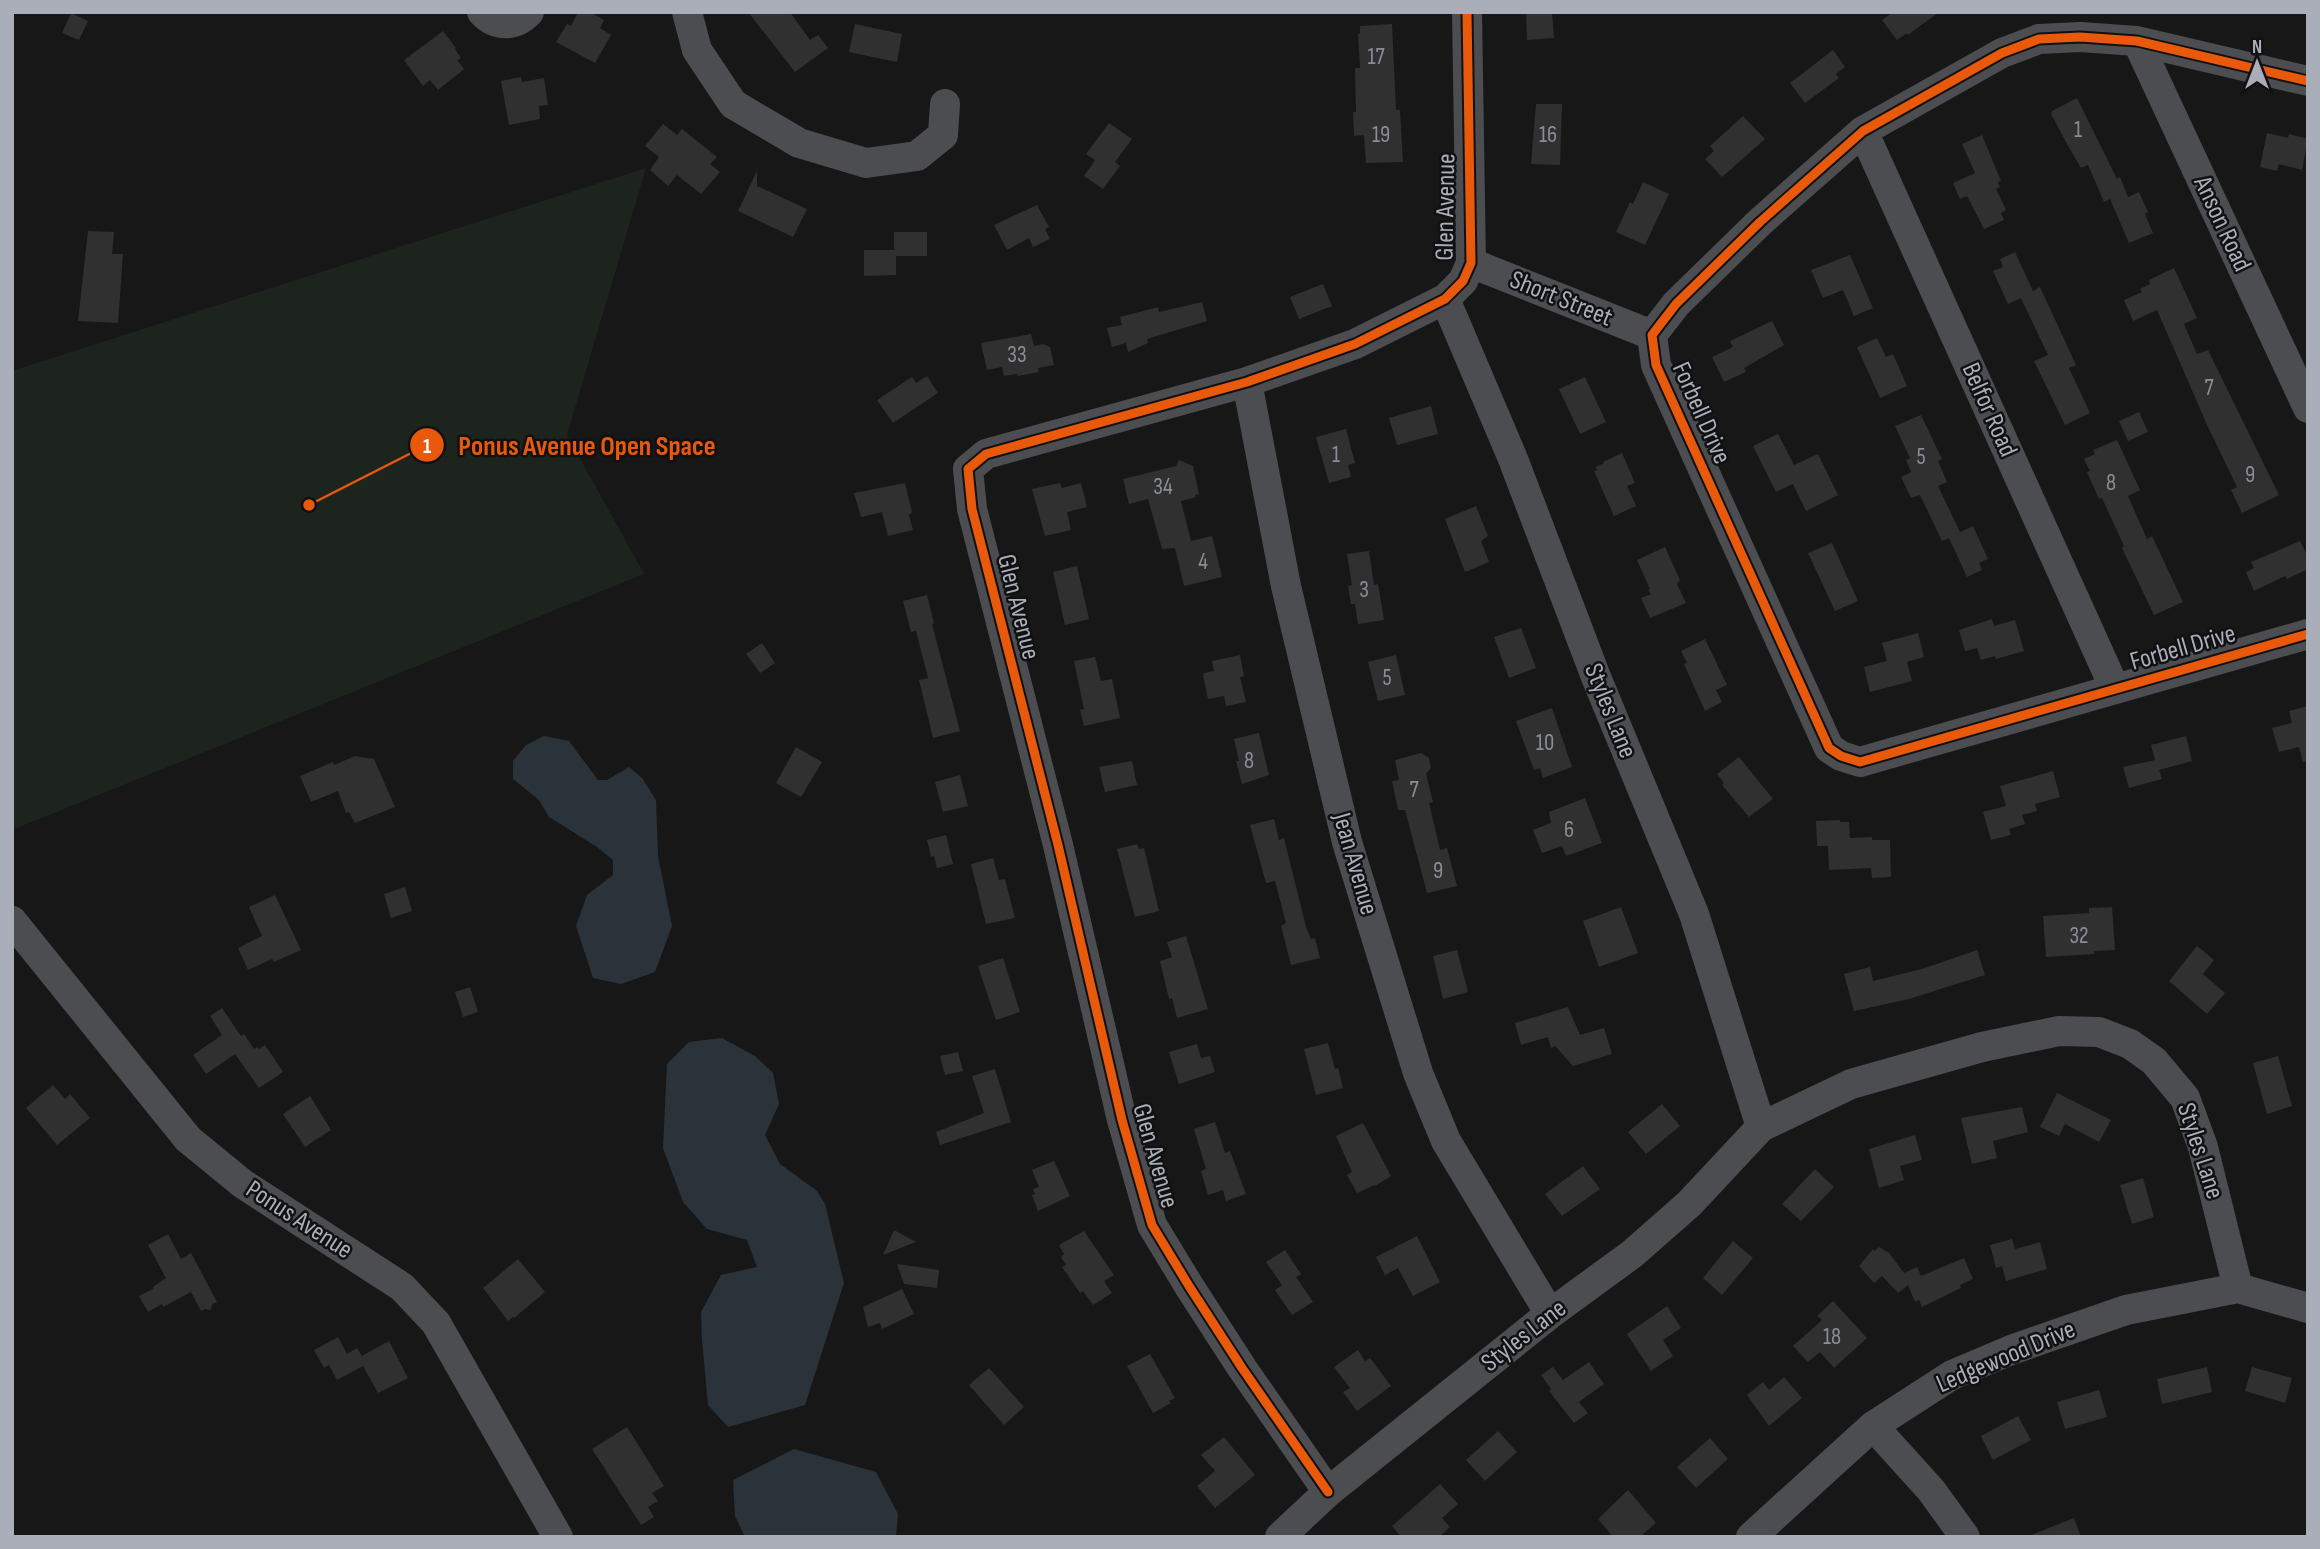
<svg xmlns="http://www.w3.org/2000/svg" width="2320" height="1549" viewBox="0 0 2320 1549" font-family="'Sofia Sans Condensed',sans-serif">
  <rect width="100%" height="100%" fill="#171717"/>
  <!-- green -->
  <path fill="#1d241e" d="M646,168l-79,267 77,139 -632,256v-459z"/>
  <!-- water -->
  <path fill="#2a3339" d="M544,736l25,5 29,39h9l22,-13 13,11 14,22 2,56 14,70 -17,46 -34,12 -28,-6 -17,-52 11,-31 26,-20v-15l-16,-13 -48,-30 -10,-17 -26,-21v-18l13,-16z
    M722,1038l33,18 18,17 6,31 -14,31 15,29 37,27 8,13 19,79 -39,122 -77,22 -20,-22 -6,-65 -1,-28 20,-37 36,-8 -10,-27 -40,-11 -24,-27 -20,-54 4,-84 22,-22z
    M794,1449l82,23 22,42 -2,23h-151l-10,-21 -2,-36z"/>
  <!-- building -->
  <path fill="#303031" d="M578,12h12l14,8 -4,8 11,7 -16,28 -39,-21 11,-18 4,2z
    M748,12h42l20,28 8,-5 10,13 -33,24z
    M1526,12h26l2,26 -27,2z
    M1893,12h46l-31,23 -1,-2 -10,7 -15,-20z
    M71,13l17,8 -9,19 -17,-7z
    M855,24l47,10 -5,28 -48,-10z
    M1392,24l4,86h4l3,52 -37,1 -2,-28 -10,1 -1,-24h3l-1,-44h5l-2,-34h2v-8z
    M443,31l13,17 -1,1 6,9 -4,2 7,9 -26,21 -8,-10 -7,6 -19,-26z
    M1833,50l12,17 -9,7 3,4 -34,25 -15,-20z
    M521,77l1,5 22,-4 4,27 -9,1 1,13 -31,6 -8,-44z
    M2077,98l40,81 3,-2 8,20 11,-5 9,20 -3,2 8,19 -24,10 -19,-44 -6,3 -16,-37 -7,3 -14,-24 -16,-30 1,-3z
    M1536,104h26l-2,61 -29,-1z
    M1743,116l22,23 -43,38 -17,-18 9,-8 -4,-5z
    M1109,123l23,16 -17,23 5,4 -17,23 -19,-13 11,-16 -9,-6z
    M663,124l14,11 5,-6 35,28 -7,7 10,8 -19,22 -24,-19 -9,11 -18,-16 9,-13 -14,-11z
    M2267,133l21,5 1,-4 19,5 -6,31 -23,-6 -2,7 -17,-4z
    M1982,135l19,46 -3,1 2,5 -4,2 10,21 -5,3 3,7 -20,9 -17,-33 -7,3 -7,-16 22,-10 -13,-29z
    M757,171v15l50,23 -14,28 -55,-26z
    M1643,182l26,12 -24,51 -29,-13 14,-30 3,2z
    M1037,205l12,22 -4,2 5,10 -17,8 -4,-9 -22,12 -13,-25z
    M88,231l26,1 -2,22h11l-5,69 -40,-2z
    M894,232h33v24h-31v19l-32,1v-26h30z
    M2015,252l18,39 7,-4 36,78 -7,3 21,45 -25,12 -31,-64 14,-6 -27,-57 -13,6 -15,-33 10,-4 -3,-8z
    M1850,255l23,53 -19,8 -11,-26 -20,8 -12,-28z
    M2174,268l23,50 -13,6 13,30 11,-4 71,145 -37,18 -11,-23 6,-3 -29,-60 -51,-117 -24,11 -9,-21 18,-8 -2,-3 10,-5 -1,-4z
    M1323,284l9,22 -33,13 -9,-22z
    M1202,302l5,19 -60,18 1,4 -20,9 -2,-9 -14,4 -5,-19 15,-3 -2,-8 38,-10 1,5z
    M1772,321l12,24 -40,23 2,4 -22,10 -12,-25 21,-10 -3,-6z
    M1031,334l3,12 9,-2 7,3 4,18 -16,3 1,4 -21,4 -1,-2 -13,2 -2,-9 -15,3 -6,-27z
    M1877,338l9,19 7,-3 14,32 -27,12 -23,-51z
    M927,376l11,17 -45,30 -16,-23 35,-23 4,6z
    M1585,377l21,45 -26,12 -21,-45z
    M1431,406l7,28 -41,11 -8,-27z
    M2139,412l9,20 -20,9 -9,-20z
    M1921,415l21,44 -4,2 9,21 -9,4 22,46 -8,4 21,-10 15,33 -9,4 3,7 -15,7 -18,-39 -7,3 -22,-46 -9,3 -10,-21 10,-5 -5,-12 4,-2 -15,-32z
    M1346,429l9,34 -7,2 3,12 -22,6 -13,-46z
    M1778,434l16,31 24,-11 20,41 -32,16 -13,-27 -17,8 -23,-46z
    M2117,440l23,50 -12,6 19,43 5,-3 31,66 -29,13 -32,-67 2,-2 -22,-48 -3,1 -12,-27 3,-1 -6,-12 11,-5 -2,-4z
    M1622,453l13,30 -8,3 9,20 -22,10 -20,-45 3,-1 -1,-3 8,-4 -1,-1z
    M1179,460l14,6 6,28 -4,1 1,2 -15,4 10,40 21,-5 10,41 -38,9 -9,-38 -13,1 -14,-50 -19,5 -6,-25 53,-13z
    M905,483l7,29 -3,3 4,15 -25,6 -6,-24 -21,5 -7,-24z
    M1060,483l2,5 19,-5 6,24 -20,5 4,18 -26,6 -13,-47z
    M1476,506l12,30 -7,5 8,21 -24,10 -20,-53z
    M2300,541l8,16v12l-21,10 -2,-3 -31,15 -8,-19 8,-4 -3,-6z
    M1832,543l26,58 -23,10 -27,-58z
    M1665,547l15,33 -3,4 9,19 -36,15 -9,-20 10,-4 -3,-4 2,-1 -13,-29z
    M1369,551l5,34 4,-1 6,36 -26,4 -3,-20h-4l-3,-18 4,-1 -5,-31z
    M1077,566l12,53 -24,6 -12,-53z
    M927,595l7,28 -2,1 28,107 -27,7 -14,-58 9,-2 -12,-47 -5,1 -8,-31z
    M1992,619l2,7 21,-6 9,31 -28,8 -1,-3 -14,4 -4,-12 -12,3 -6,-21z
    M1521,628l15,40 -27,10 -15,-41z
    M1918,633l6,24 -17,5 5,19 -42,11 -6,-25 23,-6 -5,-18z
    M1705,639l22,46 -11,5 6,12 -17,9 -21,-47 3,-1 -6,-12z
    M762,643l13,20 -15,10 -14,-19z
    M1240,655l4,21 -4,1 6,25 -20,4 -2,-10 -16,3 -5,-23 1,-3 10,-2 -2,-10z
    M1396,655l9,40 -27,6 -10,-39z
    M1095,657l6,24 11,-2 8,39 -36,8 -4,-16 4,-1 -10,-48z
    M2308,706v55l-5,1 -4,-15 -20,5 -7,-24 20,-5 -3,-12z
    M1552,708l20,59 -29,11 -3,-10 -6,2 -18,-49z
    M1259,733l10,42 -27,9 -6,-23h3l-5,-22z
    M2186,736l6,25 -33,9 3,9 -33,9 -6,-21 32,-7 -4,-15z
    M796,747l26,15 -21,35 -25,-14z
    M1421,753l8,5 2,10 -5,6 7,28 -4,1 11,47 7,-2 10,38 -30,7 -22,-83h-7l-6,-29 7,-1 -4,-20z
    M355,756l19,3 21,48 -40,16 -6,-11 -3,1 -8,-22 -27,11 -11,-26 33,-14 1,3z
    M1739,757l34,42 -24,18 -27,-32 2,-2 -7,-9z
    M1132,761l5,24 -32,7 -6,-25z
    M2053,771l7,26 -25,7 2,7 -15,4 3,9 -16,5 2,6 -20,5 -8,-28 23,-6 -6,-20z
    M960,775l8,31 -25,6 -8,-30z
    M1585,798l17,45 -36,13 -4,-10 -20,7 -9,-23 18,-7 -2,-11z
    M1274,819l5,21 5,-2 22,89 5,12 4,-1 5,20 -29,7 -10,-39 5,-3 -11,-42 -9,2 -16,-58z
    M1840,820v2h9l1,16 22,-1v3h18l1,37 -19,1 -1,-10 -42,2 -1,-24h-11l-1,-25z
    M946,835l7,29 -16,4 -3,-12 -3,1 -4,-17z
    M1137,844l2,5 5,-1 15,63 -24,6 -18,-68z
    M993,858l6,22 6,-1 10,39 -29,6 -15,-60z
    M405,887l7,24 -21,7 -7,-24z
    M275,895l26,55 -27,12 -2,-3 -24,11 -10,-22 24,-12 -13,-29z
    M1621,907l17,46 -39,14 -16,-46z
    M2112,907l3,43 -21,1v3l-48,3 -3,-41 46,-3v-5z
    M1186,936l22,73 -31,9 -5,-20 -3,1 -9,-38 12,-4 -5,-15z
    M2197,946l17,14 -11,14 22,19 -18,21 -38,-33z
    M1457,950l11,42 -25,7 -10,-43z
    M1977,950l8,25 -76,24 -55,12 -10,-37 26,-7 3,14 49,-12z
    M1003,958l17,54 -24,8 -18,-54z
    M470,987l8,25 -15,5 -8,-25z
    M1568,1007l12,28 24,-7 8,26 -39,12 -18,-20 -4,2 -3,-11 -27,8 -6,-22z
    M222,1008l19,28 3,-2 10,15 3,-2 2,2 6,-4 18,27 -24,16 -24,-34 -29,20 -13,-19 29,-20 -12,-19z
    M1328,1043l7,26 3,-1 5,20 -27,7 -12,-46z
    M1197,1044l4,14 9,-2 5,16 -36,12 -10,-32z
    M958,1052l5,19 -18,4 -5,-19z
    M2278,1056l14,50 -25,8 -14,-51z
    M995,1069l16,53 -71,23 -4,-13 48,-19 -12,-37z
    M53,1085l12,14 5,-5 20,24 -33,27 -31,-37z
    M2057,1093l54,27 -12,22 -34,-18 -6,12 -19,-9z
    M310,1096l21,34 -26,17 -22,-33z
    M1662,1104l18,22 -34,28 -18,-22z
    M2022,1107l6,25 -35,9 4,17 -25,6 -11,-46z
    M1215,1122l10,31 5,-2 16,43 -20,7 -3,-11 -15,5 -7,-24 5,-2 -12,-40z
    M1363,1123l28,53 -16,10v-1l-18,8 -10,-18 5,-3 -16,-36z
    M1915,1135l7,25 -22,6 4,14 -25,8 -10,-39z
    M1054,1161l16,35 -32,15 -6,-16 3,-1 -2,-5 6,-2 -7,-17z
    M1583,1166l17,23 -38,27 -17,-22z
    M1815,1169l19,18 -33,34 -19,-17z
    M2143,1178l11,39 -22,7 -12,-39z
    M894,1230l22,12 -33,13z
    M1084,1231l30,44 -10,6 8,12 -19,12 -10,-14 -3,2 -18,-26 4,-2 -5,-8 3,-3 -5,-9z
    M168,1234l13,25 10,-6 26,49 -5,2 -1,6 -6,-1 -4,2 -10,-19 -28,15 -1,-3 -14,8 -9,-16 14,-7v-2l13,-9 -18,-33z
    M1417,1236l23,46 -27,14 -15,-28 -13,7 -9,-18z
    M2012,1239l3,10 25,-7 7,27 -41,12 -4,-15 -6,2 -6,-23z
    M1733,1241l20,17 -31,37 -19,-17z
    M1879,1247l10,6 15,20 13,-6 4,9 43,-18 9,21 -13,6 1,3 -39,19 -3,-7 -4,2 -7,-17 -10,8 -16,-17 -8,7 -15,-17 14,-17 2,2z
    M1285,1250l16,24 -5,3 17,25 -21,13 -17,-25 7,-5 -16,-23z
    M518,1259l27,33 -31,26 -1,-1 -5,4 -25,-33z
    M897,1264l42,6 -2,18 -33,-4z
    M902,1289l12,25 -32,15 -2,-6 -12,4 -5,-20z
    M1833,1301l34,37 -33,30 -14,-16 -12,10 -15,-16 29,-26 -5,-4z
    M1667,1306l14,22 -18,12 10,16 -22,15 -24,-37z
    M338,1337l9,17 10,-6 5,8 27,-15 19,37 -30,15 -15,-27 -26,14 -8,-15 -5,3 -10,-18z
    M1358,1350l7,11 5,-3 21,28 -34,25 -14,-19 7,-4 -16,-21z
    M1150,1354l25,44 -6,3 2,2 -18,10 -26,-47z
    M1589,1362l15,22 -25,18 9,11 -14,10 -25,-32 2,-2 -10,-14 12,-8 10,13z
    M2207,1367l5,25 -50,12 -5,-25z
    M2252,1367l40,11 -7,25 -40,-12z
    M989,1368l35,39 -20,18 -35,-40z
    M1784,1377l18,21 -33,28 -22,-31 16,-13 6,8z
    M2099,1390l8,27 -42,12 -8,-27z
    M2018,1416l13,24 -38,20 -12,-24z
    M627,1427l37,59 -12,7 6,8 -10,6 6,10 -13,8 -49,-76z
    M1498,1431l19,21 -32,29 -19,-21z
    M1224,1437l31,38 -40,33 -18,-22 18,-15 -14,-16z
    M1710,1438l18,21 -32,29 -19,-21z
    M1440,1484l18,20 -16,14 8,9 -11,10h-38l-9,-11z
    M1628,1490l28,33 -16,14h-27l-15,-18z
    M2074,1518l7,19h-52v-1z"/>
  <g fill="none" stroke-linecap="round" stroke-linejoin="round">
    <!-- minor -->
    <path stroke="#4b4d50" stroke-width="30" d="M482,12c14,15 33,15 47,0
      M687,12l10,38 36,54 66,39 67,20 51,-7 26,-21 2,-31
      M2137,41l171,367
      M2308,81l-171,-40 -57,-4 -41,2 -37,14 -139,78 -103,91 -84,82 -24,31 4,30 173,383 12,8 19,6 448,-128
      M1863,131l252,558
      M1471,263l181,72
      M1445,299l68,160 83,218 98,237 67,213
      M1247,382l39,204 61,256 71,231 28,68 104,173
      M12,921l176,218 55,45 159,103 34,36 122,214
      M1873,1426l58,64 34,47
      M1328,1492l-86,-124 -53,-82 -37,-61 -30,-105 -64,-275 -86,-336 -4,-40 18,-15 261,-72 108,-38 90,-45 18,-18 8,-18 -4,-251
      M1280,1537l48,-45 222,-178 82,-60 57,-50 72,-77 90,-43 131,-37 77,-16 40,1 31,12 24,17 31,37 18,49 35,141
      M1751,1537l122,-111 79,-51 59,-25 115,-40 112,-22 70,20"/>
    <defs>
      <path id="cycleway" d="M2308,81l-171,-40 -57,-4 -41,2 -37,14 -139,78 -103,91 -84,82 -24,31 4,30 173,383 12,8 19,6 448,-128
        M1328,1492l-86,-124 -53,-82 -37,-61 -30,-105 -64,-275 -86,-336 -4,-40 18,-15 261,-72 108,-38 90,-45 18,-18 8,-18 -4,-251"/>
    </defs>
    <!-- cycleway casing -->
    <use href="#cycleway" stroke="#111113" stroke-width="13"/>
    <!-- cycleway -->
    <use href="#cycleway" stroke="#e8590c" stroke-width="9"/>
  </g>
  <g text-anchor="middle" dominant-baseline="central" stroke-width="5" stroke-linejoin="round" paint-order="stroke">
    <!-- number labels -->
    <g font-size="23" fill="#8b8e96">
      <text x="1376" y="57">17</text>
      <text x="2078" y="130">1</text>
      <text x="1381" y="135">19</text>
      <text x="1548" y="135">16</text>
      <text x="1017" y="355">33</text>
      <text x="2209" y="388">7</text>
      <text x="1336" y="455">1</text>
      <text x="1921" y="457">5</text>
      <text x="2250" y="475">9</text>
      <text x="2111" y="483">8</text>
      <text x="1163" y="487">34</text>
      <text x="1203" y="562">4</text>
      <text x="1364" y="590">3</text>
      <text x="1387" y="678">5</text>
      <text x="1545" y="743">10</text>
      <text x="1249" y="761">8</text>
      <text x="1414" y="790">7</text>
      <text x="1569" y="830">6</text>
      <text x="1438" y="871">9</text>
      <text x="2079" y="936">32</text>
      <text x="1832" y="1337">18</text>
    </g>
    <!-- street labels -->
    <g font-size="26" fill="#a9aeb8" stroke="#111113">
      <text transform="translate(1446 207) rotate(-89)">Glen Avenue</text>
      <text transform="translate(2222 224) rotate(65)">Anson Road</text>
      <text transform="translate(1561 299) rotate(22)">Short Street</text>
      <text transform="translate(1989 410) rotate(66)">Belfor Road</text>
      <text transform="translate(1701 413) rotate(66)">Forbell Drive</text>
      <text transform="translate(1018 607) rotate(76)">Glen Avenue</text>
      <text transform="translate(2183 648) rotate(-16)">Forbell Drive</text>
      <text transform="translate(1610 711) rotate(68)">Styles Lane</text>
      <text transform="translate(1355 864) rotate(74)">Jean Avenue</text>
      <text transform="translate(2200 1151) rotate(72)">Styles Lane</text>
      <text transform="translate(1155 1156) rotate(74)">Glen Avenue</text>
      <text transform="translate(299 1220) rotate(33)">Ponus Avenue</text>
      <text transform="translate(1524 1336) rotate(-38)">Styles Lane</text>
      <text transform="translate(2006 1357) rotate(-23)">Ledgewood Drive</text>
    </g>
  </g>
  <!-- callouts -->
  <path fill="none" stroke="#e8590c" stroke-width="2.5" d="M309 505L427 445"/>
  <g fill="#e8590c" stroke="#111113" stroke-width="2.5">
    <circle cx="309" cy="505" r="7"/>
    <circle cx="427" cy="445" r="18"/>
  </g>
  <g font-size="21" text-anchor="middle" font-weight="bold" fill="#fff">
    <text x="427" y="453">1</text>
  </g>
  <g font-size="28" text-anchor="middle" font-weight="bold" fill="#e8590c" stroke="#111113" stroke-width="5" stroke-linejoin="round" paint-order="stroke">
    <text x="587" y="455">Ponus Avenue Open Space</text>
  </g>
  <!-- border -->
  <rect width="2320" height="1549" fill="none" stroke="#a9aeb8" stroke-width="28"/>
  <!-- north arrow -->
  <g transform="translate(2257 63)" stroke="#111113" stroke-width="5" paint-order="stroke">
  <path d="M0-5L12 26L0 18L-12 26Z" fill="#a9aeb8"/>
  <text y="-10" font-size="19" font-weight="bold" text-anchor="middle" fill="#a9aeb8">N</text>
  </g>
</svg>
